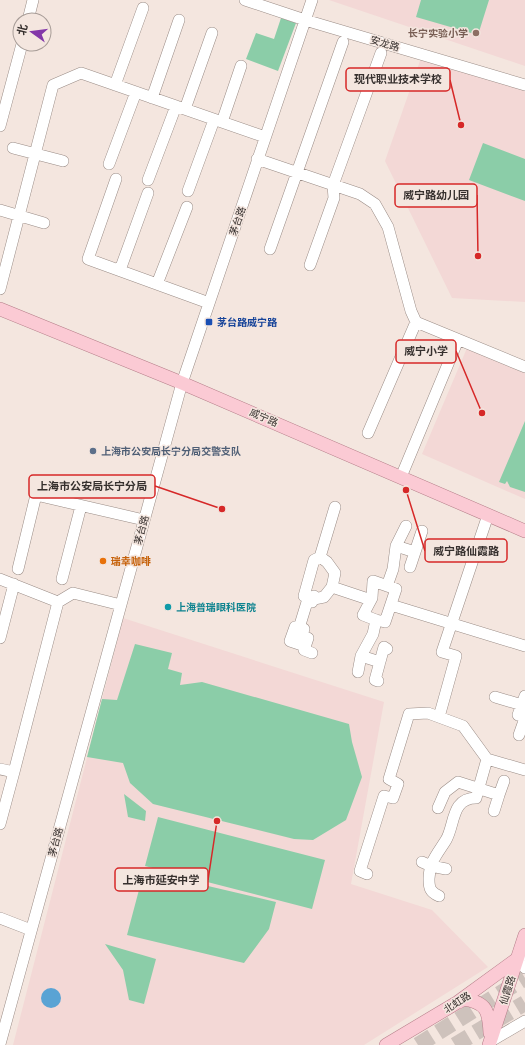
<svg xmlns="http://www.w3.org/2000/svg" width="525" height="1045" viewBox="0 0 525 1045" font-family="'Golos Text','Noto Sans SC',sans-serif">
  <rect width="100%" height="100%" fill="#f4e6df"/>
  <!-- education -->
  <path fill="#f3d8d6" d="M329,0h196v66z
    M421,58l104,31v213l-73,-4 -67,-137z
    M467,348l49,21 9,2v128l-103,-45z
    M123,618l261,84 -33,182 81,26 56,57 -124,78h-351z"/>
  <!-- green -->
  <path fill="#8bcda8" d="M421,0h68l-11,35 -62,-18z
    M281,18l15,5 -18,48 -32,-12 10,-26 18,6z
    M483,143l42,16v42l-56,-21z
    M525,421v71l-15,-5 -3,-6 -2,3 -6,-2z
    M135,644l37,9 -4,16 14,4 -2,12 22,-3 147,42 3,18 10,35 -16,43 -33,20 -19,-1 -141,-35 -23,-21 -7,-20 -36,-6 15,-58 15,1z
    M124,794l22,17 -1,10 -17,-4z
    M158,817l167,43 -13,49 -167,-43z
    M144,871l132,31 -7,27 -25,34 -117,-28z
    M105,944l51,15 -12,45 -15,-4 -6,-30z"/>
  <!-- water -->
  <path fill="#5aa3d4" d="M41 998a10 10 0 1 1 20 0a10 10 0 1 1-20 0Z"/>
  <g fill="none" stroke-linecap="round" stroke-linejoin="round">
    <!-- highway-tunnel -->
    <path stroke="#cec2bc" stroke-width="16" stroke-dasharray="16 8" stroke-linecap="butt" d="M418,1045l107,-67
      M455,1045l70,-42"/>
    <defs>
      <path id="minor" d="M245,0l60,20 220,65
        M28,20l5,-20
        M115,85l28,-77
        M152,98l27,-78
        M185,109l27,-76
        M222,122l19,-56
        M0,126l22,-82
        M13,148l50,13
        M257,159l103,35 15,10 13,23 23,84 5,11 109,45
        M109,164l27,-72
        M116,179l-28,80 121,44
        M148,180l28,-74
        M188,191l26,-71
        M0,210l44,13
        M270,249l73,-207
        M310,265l24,-67 -1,-13 48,-132
        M120,270l28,-77
        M157,284l30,-77
        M0,289l53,-204 28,-12 184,64
        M368,433l48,-111
        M401,477l57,-137
        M396,546l19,6 -5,15
        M415,552l7,-21
        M320,557l15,-50
        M18,569l18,-74 108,25
        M0,579l58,23 -44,170 -14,-3
        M62,579l19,-73
        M387,586l6,-17 3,-23 10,-20
        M332,587l39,13
        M304,596l10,-36 6,-3 7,5 8,11 -3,14 -8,10 -10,2
        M58,602l15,-9 48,12
        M391,605l134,41
        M299,628l8,-26h5l2,-6
        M301,636l3,-7 -9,-2 -5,14 9,3 2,-8 7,2 -4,12 8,3
        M0,638l14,-54
        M361,656l19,6
        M358,672l3,-16 12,-22 3,-14 -13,-5 9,-17 1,-17 23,8 -11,33 -9,-2
        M378,681l-3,-1 9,-33 3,2
        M525,696l-7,19 7,1
        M495,697l27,8
        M439,717l17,-61 -14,-4 46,-137
        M519,735l6,-17
        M499,795l5,-14
        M438,808l7,-16 13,-10 41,13 -5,16
        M0,824l14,-52
        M422,862l9,4 15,3
        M367,874l-7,-3 24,-75 9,2 5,-14 -9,-5 20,-65 19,-1 35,13 24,33
        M439,896c-9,-4 -10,-8 -10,-17 0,-17 9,-26 17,-39 9,-15 5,-42 30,-42l11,-39 38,11
        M0,918l31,12
        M523,955l-6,4 8,9
        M491,1041l34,-20
        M0,1044l182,-661 130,-383"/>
      <path id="major" d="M0,309l182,74 343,148
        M459,1002l4,-3c24,3 26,13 27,34
        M386,1045l72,-43 59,-43
        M489,1045l36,-110"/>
    </defs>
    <!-- minor casing -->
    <use href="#minor" stroke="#9a8c86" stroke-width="12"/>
    <!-- major casing -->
    <use href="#major" stroke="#b47d88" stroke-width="14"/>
    <!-- minor -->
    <use href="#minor" stroke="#fff" stroke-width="11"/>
    <!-- major -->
    <use href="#major" stroke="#fbcad4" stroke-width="13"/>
  </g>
  <!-- markers -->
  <circle fill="#8d6e63" stroke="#f4e6df" stroke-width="1.5" cx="476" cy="33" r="4"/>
  <rect fill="#1a4fb4" stroke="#f4e6df" stroke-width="1.5" x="205" y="318" width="8" height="8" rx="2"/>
  <circle fill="#5c6f8a" stroke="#f4e6df" stroke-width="1.5" cx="93" cy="451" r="4"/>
  <circle fill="#e8710a" stroke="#f4e6df" stroke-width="1.5" cx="103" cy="561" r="4"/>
  <circle fill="#0f9aa8" stroke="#f4e6df" stroke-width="1.5" cx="168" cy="607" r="4"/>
  <g text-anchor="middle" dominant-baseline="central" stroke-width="3" stroke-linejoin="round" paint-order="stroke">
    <!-- education labels -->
    <g font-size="10" font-weight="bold" fill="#785e54" stroke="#f4e6df" text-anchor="end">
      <text x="468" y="33">长宁实验小学</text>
    </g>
    <!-- street labels -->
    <g font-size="10" fill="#36302e" stroke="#f4e6df">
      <text transform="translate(385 43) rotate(16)">安龙路</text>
      <text transform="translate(237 221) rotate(-71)">茅台路</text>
      <text transform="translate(264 417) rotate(23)">威宁路</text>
      <text transform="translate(141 530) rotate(-75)">茅台路</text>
      <text transform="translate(55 842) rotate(-75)">茅台路</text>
      <text transform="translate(507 990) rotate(-72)">仙霞路</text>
      <text transform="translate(457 1002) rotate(-33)">北虹路</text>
    </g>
    <!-- transit labels -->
    <g font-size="10" font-weight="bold" fill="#164399" stroke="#f4e6df" text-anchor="start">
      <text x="217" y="322">茅台路威宁路</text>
    </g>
    <!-- service labels -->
    <g font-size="10" font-weight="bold" fill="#4e5e75" stroke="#f4e6df" text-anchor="start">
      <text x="101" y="451">上海市公安局长宁分局交警支队</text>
    </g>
    <!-- food labels -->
    <g font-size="10" font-weight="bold" fill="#c56008" stroke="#f4e6df" text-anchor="start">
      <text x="111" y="561">瑞幸咖啡</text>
    </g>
    <!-- culture labels -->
    <g font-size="10" font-weight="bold" fill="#0d838f" stroke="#f4e6df" text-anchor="start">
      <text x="176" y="607">上海普瑞眼科医院</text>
    </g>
  </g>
  <!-- callouts -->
  <path fill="none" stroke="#d62828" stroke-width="1.5" d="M461 125L450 80M478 256L477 195M482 413L456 351M222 509L155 486M406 490L425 551M217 821L208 880"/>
  <g fill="#d62828" stroke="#f4e6df" stroke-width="1.5">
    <circle cx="461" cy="125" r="4"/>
    <circle cx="478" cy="256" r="4"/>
    <circle cx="482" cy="413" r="4"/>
    <circle cx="222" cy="509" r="4"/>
    <circle cx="406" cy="490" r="4"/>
    <circle cx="217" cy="821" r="4"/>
  </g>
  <g fill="#f4e6df" stroke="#d62828" stroke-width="1.5">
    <rect x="346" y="68" width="104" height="23" rx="4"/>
    <rect x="395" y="184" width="82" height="23" rx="4"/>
    <rect x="396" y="340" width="60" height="23" rx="4"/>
    <rect x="29" y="475" width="126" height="23" rx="4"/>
    <rect x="425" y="539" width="82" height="23" rx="4"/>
    <rect x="115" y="868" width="93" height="23" rx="4"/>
  </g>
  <g font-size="11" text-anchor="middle" font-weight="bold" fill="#36302e">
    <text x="398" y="83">现代职业技术学校</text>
    <text x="436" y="199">威宁路幼儿园</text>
    <text x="426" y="355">威宁小学</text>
    <text x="92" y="490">上海市公安局长宁分局</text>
    <text x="466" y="555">威宁路仙霞路</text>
    <text x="161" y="884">上海市延安中学</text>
  </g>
  <!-- north arrow -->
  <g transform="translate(32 32) rotate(284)"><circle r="19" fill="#f4e6df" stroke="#a89d98"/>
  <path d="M0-3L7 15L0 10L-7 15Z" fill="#8337a9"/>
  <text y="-6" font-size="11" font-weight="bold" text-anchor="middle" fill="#36302e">北</text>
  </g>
</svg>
